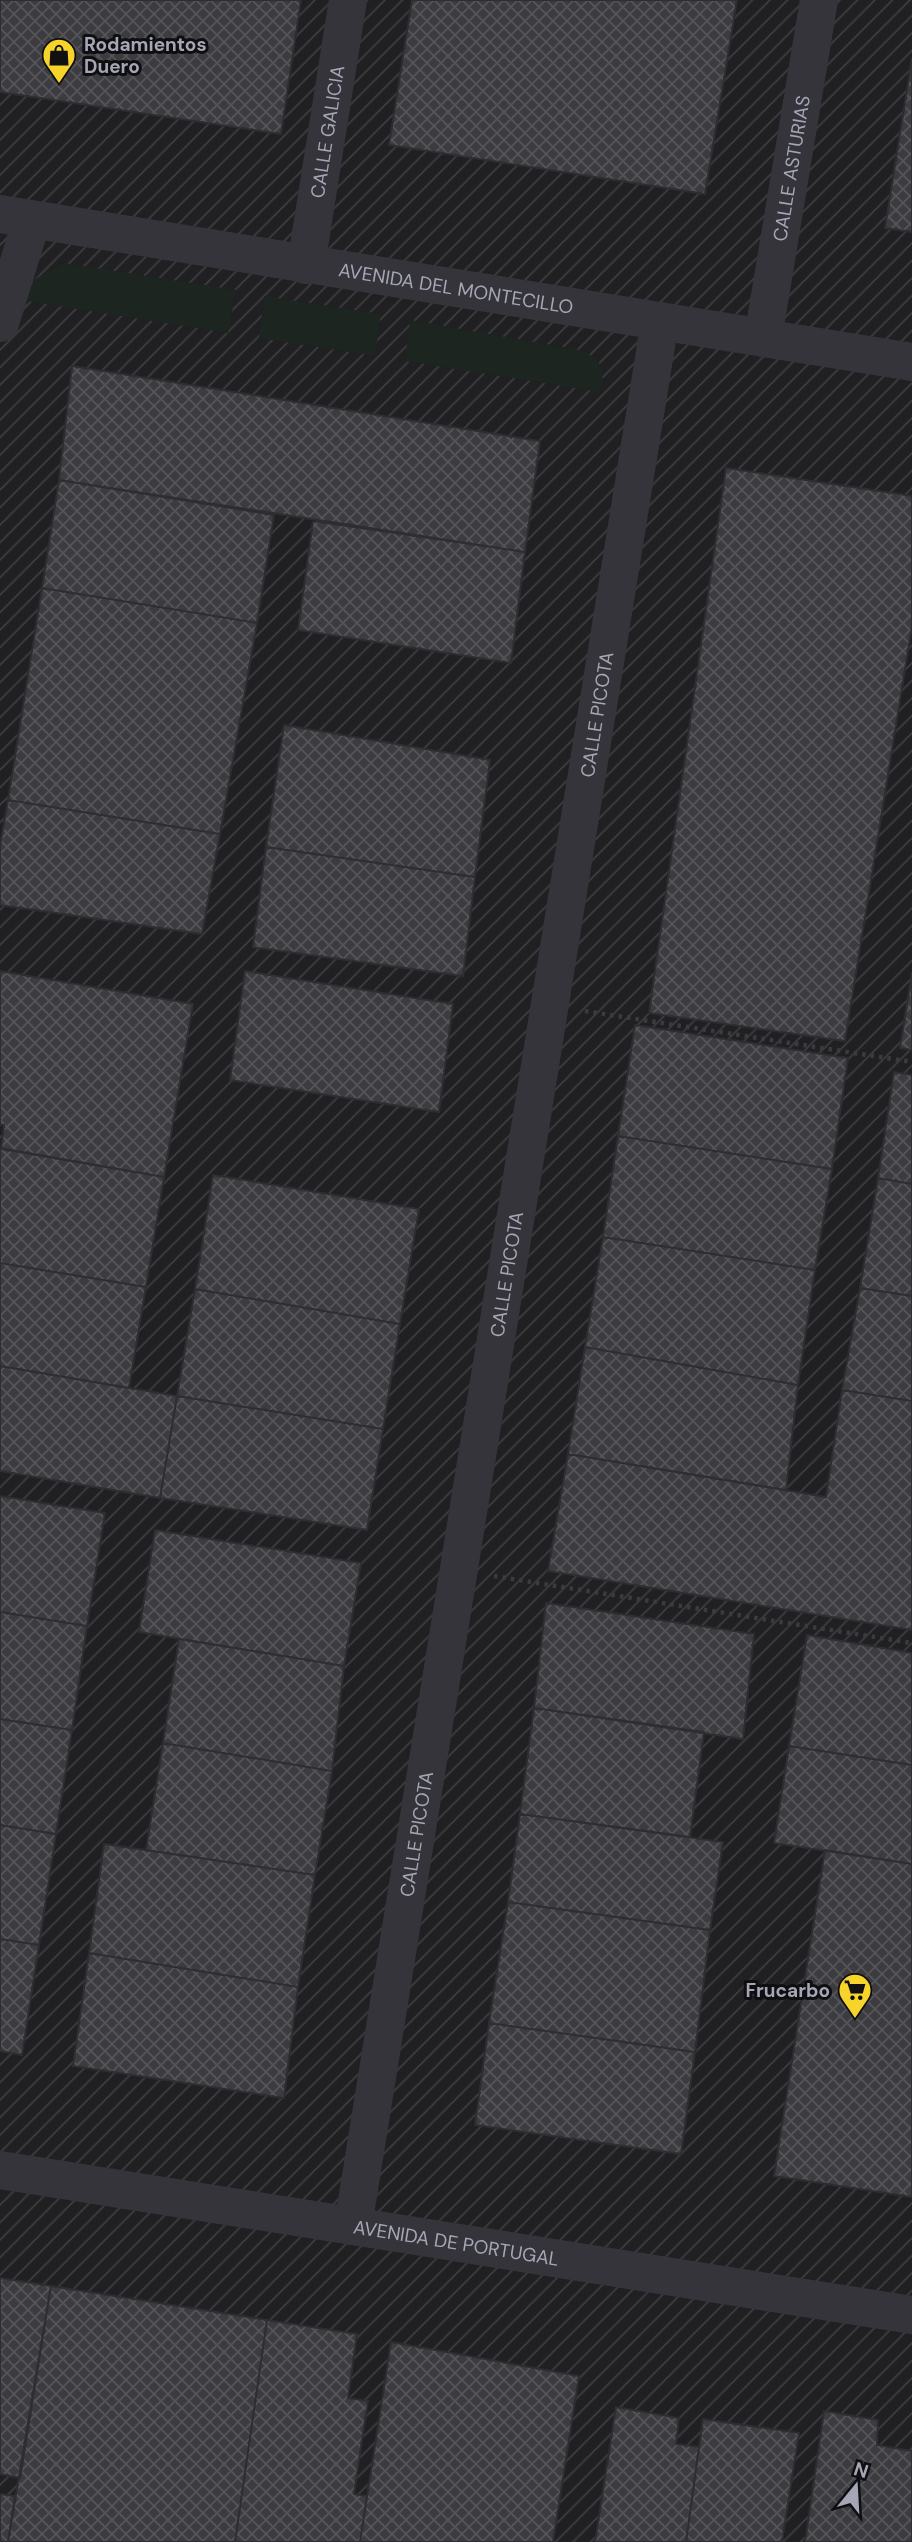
<svg xmlns="http://www.w3.org/2000/svg" width="912" height="2542" viewBox="0 0 912 2542" font-family="'DM Sans',sans-serif">
  <defs>
    <pattern id="industrial-furrows" width="10" height="10" patternUnits="userSpaceOnUse" patternTransform="scale(1.75)"><rect width="10" height="10" fill="#201f22"/><path d="M-1 1l2-2M0 10L10 0M9 11l2-2" fill="none" stroke="#3d3d40"/></pattern>
    <pattern id="building-cross-hatch" width="8" height="8" patternUnits="userSpaceOnUse" patternTransform="scale(1.75)"><rect width="8" height="8" fill="#3b3b40"/><path d="M0 0l8 8M0 8l8-8" fill="none" stroke="#545459"/></pattern>
  </defs>
  <rect width="100%" height="100%" fill="#141315"/>
  <!-- industrial -->
  <path fill="url(#industrial-furrows)" d="M0,0h912v2542h-912z"/>
  <!-- green -->
  <path fill="#1d2520" d="M64,263l172,27 -8,43 -201,-32 6,-21z
    M264,296l117,18 -6,42 -116,-18z
    M410,320l170,30c23,11 26,17 20,42l-195,-31z"/>
  <!-- building -->
  <path fill="url(#building-cross-hatch)" stroke="#2e2d31" stroke-width="2" d="M0,0h301l-20,134 -281,-42z
    M412,0h325l-32,194 -316,-49z
    M912,58v174l-27,-4z
    M72,366l468,75 -15,111 -466,-72z
    M726,468l186,28v130l-67,415 -196,-28z
    M59,480l215,35 -17,108 -215,-35z
    M313,521l212,31 -14,111 -213,-33z
    M42,588l215,35 -37,211 -212,-34z
    M284,725l206,35 -15,117 -209,-30z
    M8,800l212,34 -18,100 -202,-29v-59z
    M266,847l209,30 -12,99 -210,-29z
    M0,971l193,33 -29,173 -163,-28 3,-24h-4z
    M245,971l208,33 -14,108 -209,-32z
    M912,972v78l-12,-2z
    M635,1025l213,33 -16,111 -214,-33z
    M894,1072l18,3v109l-34,-6z
    M618,1136l214,33 -17,101 -212,-33z
    M0,1148l164,29 -18,110 -146,-24z
    M213,1175l206,34 -19,115 -205,-35z
    M878,1178l34,6v112l-52,-8z
    M603,1237l212,33 -17,115 -213,-38z
    M0,1263l146,24 -17,101 -129,-22z
    M860,1288l52,8v105l-70,-11z
    M195,1289l205,35 -17,105 -206,-33z
    M585,1347l213,38 -12,105 -218,-36z
    M0,1366l177,30 -17,102 -160,-27z
    M842,1390l70,11v229l-364,-59 20,-117 258,43z
    M177,1396l206,33 -16,101 -207,-32z
    M0,1496l105,17 -18,113 -87,-14z
    M155,1530l206,33 -17,103 -205,-34z
    M546,1603l208,31 -11,105 -209,-31z
    M0,1612l87,14 -15,104 -72,-11z
    M807,1635l105,18v112l-123,-19z
    M179,1639l165,27 -12,105 -169,-28z
    M534,1708l170,24 -14,105 -170,-23z
    M0,1719l72,11 -16,104 -56,-9z
    M163,1743l169,28 -17,104 -169,-25z
    M789,1746l123,19v99l-138,-21z
    M520,1814l203,28 -13,88 -202,-28z
    M0,1825l56,9 -17,111 -39,-6z
    M104,1844l211,31 -17,112 -209,-34z
    M825,1850l87,14v333l-138,-21z
    M508,1902l202,28 -15,122 -206,-29z
    M0,1939l39,6 -17,110 -22,-4z
    M89,1953l209,34 -14,111 -211,-32z
    M489,2023l206,29 -14,102 -206,-29z
    M0,2278l51,8 -31,192 -20,-4z
    M51,2286l216,34 -32,222h-227z
    M267,2320l90,14 -9,64 20,3 -14,93 13,2 -7,46h-125z
    M391,2342l188,34 -26,166h-193z
    M616,2407l63,11 -3,26 23,3 -13,95h-91z
    M824,2411l54,9 -1,25 35,6v91h-107z
    M703,2419l96,14 -17,109h-96z
    M0,2494l15,2 -7,46h-8z"/>
  <g fill="none" stroke-linecap="round" stroke-linejoin="round">
    <!-- path -->
    <path stroke="#3a3b41" stroke-width="4.5" stroke-dasharray="3.5 5" stroke-linecap="butt" d="M585,1011l327,51
      M494,1576l418,67"/>
    <!-- minor -->
    <g stroke="#34343a" stroke-width="38">
      <path id="s1" d="M0,214l912,148"/>
      <path id="s2" d="M306,265l42,-265"/>
      <path d="M0,323l32,-103"/>
      <path id="s3" d="M763,338l56,-338"/>
      <path id="s4" d="M0,2170l912,145"/>
      <path id="s5" d="M353,2226l307,-1905"/>
    </g>
  </g>
  <!-- icons -->
  <defs>
    <symbol id="shop-pin" viewBox="-11 -11 22 30"><path d="M0 17L-7.5 6A9.5 9.5 0 1 1 7.5 6Z" fill="#f7d42a" stroke="#0f0e10"/><path d="M-5-2.5h2.3a2.7 3.5 0 0 1 5.4 0H5L5.5 6h-11ZM-1.5-2.5h3a1.5 2.3 0 0 0-3 0Z" fill="#111"/></symbol>
    <symbol id="supermarket-pin" viewBox="-11 -11 22 30"><path d="M0 17L-7.5 6A9.5 9.5 0 1 1 7.5 6Z" fill="#f7d42a" stroke="#0f0e10"/><path d="M-6-5.5h2.5l.6 2H6L4.5 2H-2.5L-4.4-4H-6ZM-1.5 3.2a1.3 1.3 0 1 0 .1 0ZM3 3.2a1.3 1.3 0 1 0 .1 0Z" fill="#111"/></symbol>
  </defs>
  <g fill-rule="evenodd">
    <use href="#shop-pin" x="40" y="36" width="38" height="52"/>
    <use href="#supermarket-pin" x="836" y="1971" width="38" height="52"/>
  </g>
  <g text-anchor="middle" dominant-baseline="central" stroke-width="6" stroke-linejoin="round" paint-order="stroke">
    <!-- poi labels -->
    <g font-size="19" font-weight="bold" fill="#a5a7b6" stroke="#0f0e10" text-anchor="start">
      <text x="84" y="44">Rodamientos<tspan x="84" dy="22">Duero</tspan></text>
      <text x="830" y="1990" text-anchor="end">Frucarbo</text>
    </g>
    <!-- street labels -->
    <g font-size="19" fill="#a5a7b6" stroke="#0f0e10">
      <text stroke="none"><textPath href="#s2" startOffset="135">CALLE GALICIA</textPath></text>
      <text stroke="none"><textPath href="#s3" startOffset="172">CALLE ASTURIAS</textPath></text>
      <text stroke="none"><textPath href="#s1" startOffset="462">AVENIDA DEL MONTECILLO</textPath></text>
      <text stroke="none"><textPath href="#s5" startOffset="1531">CALLE PICOTA</textPath></text>
      <text stroke="none"><textPath href="#s5" startOffset="964">CALLE PICOTA</textPath></text>
      <text stroke="none"><textPath href="#s5" startOffset="397">CALLE PICOTA</textPath></text>
      <text stroke="none"><textPath href="#s4" startOffset="462">AVENIDA DE PORTUGAL</textPath></text>
    </g>
  </g>
  <!-- north arrow -->
  <g transform="translate(856 2486) rotate(18)" stroke="#0f0e10" stroke-width="5" paint-order="stroke">
  <path d="M0-5L12 26L0 18L-12 26Z" fill="#a5a7b6"/>
  <text y="-10" font-size="19" font-weight="bold" text-anchor="middle" fill="#a5a7b6">N</text>
  </g>
</svg>
